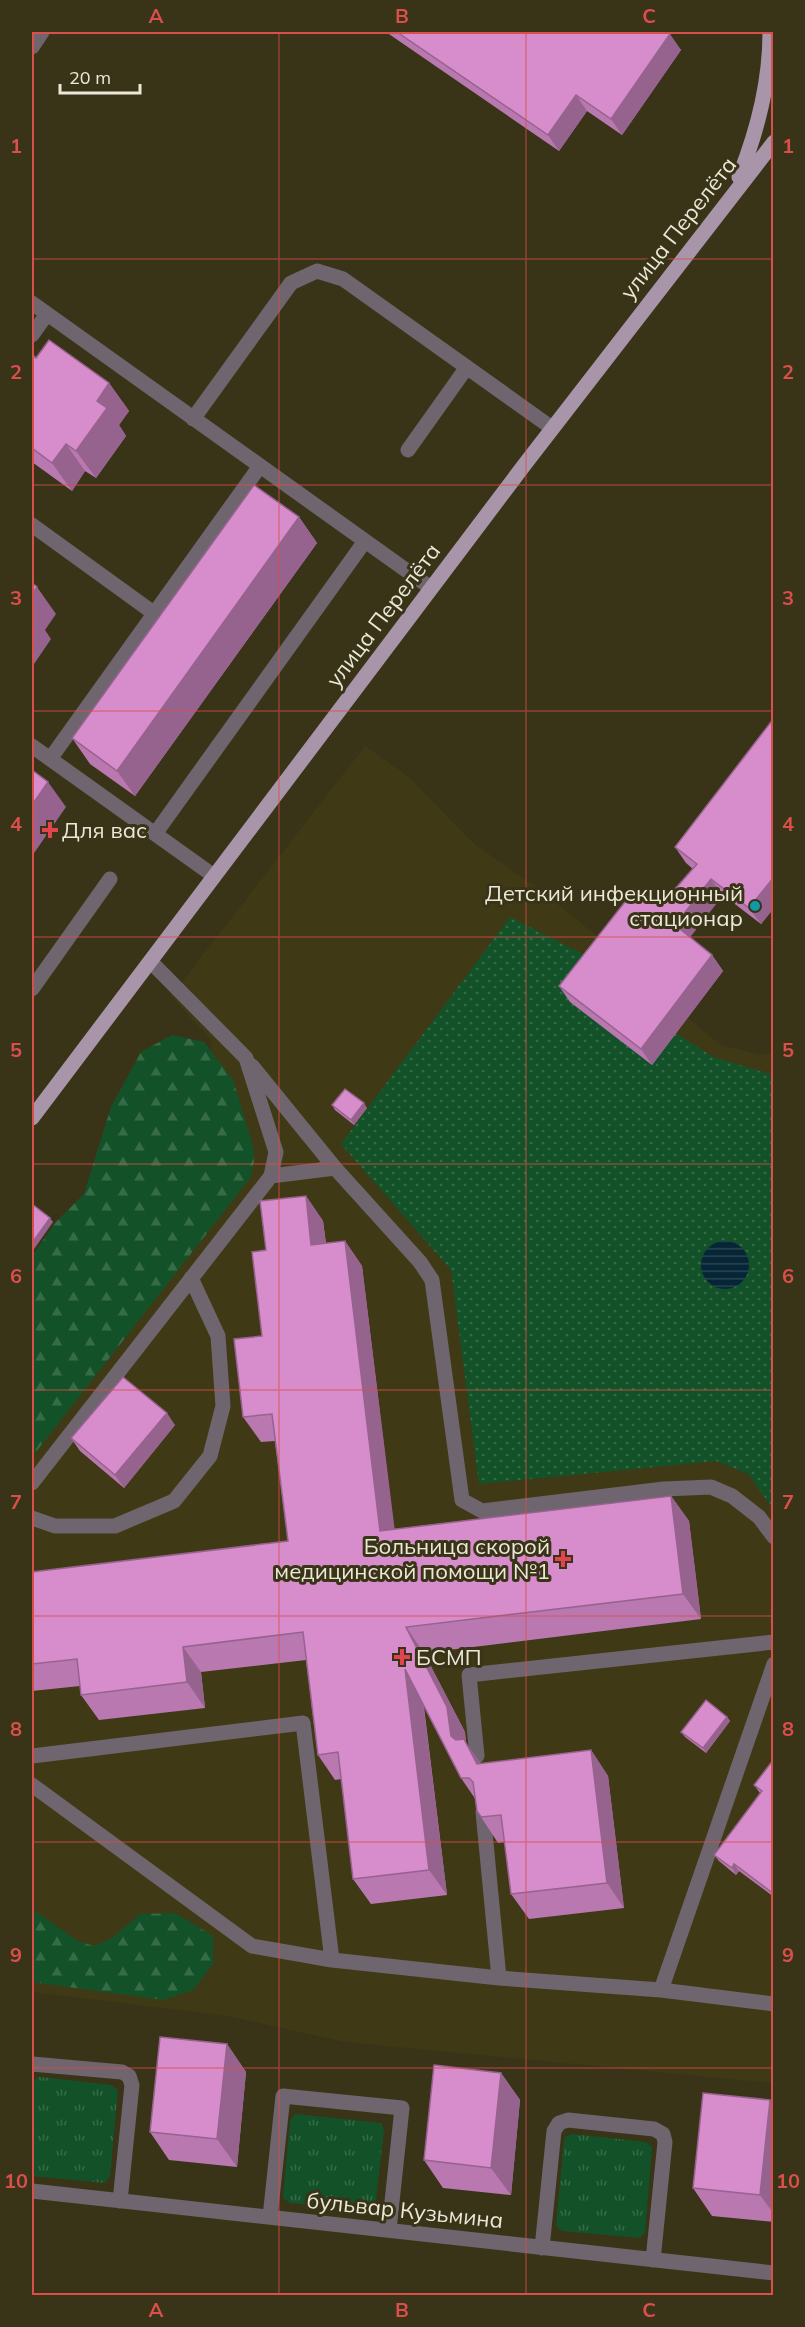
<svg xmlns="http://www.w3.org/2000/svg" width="805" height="2327" viewBox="0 0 805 2327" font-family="Mulish,sans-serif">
  <defs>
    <pattern id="grass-dots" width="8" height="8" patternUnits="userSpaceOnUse" patternTransform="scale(1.5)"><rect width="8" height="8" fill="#135229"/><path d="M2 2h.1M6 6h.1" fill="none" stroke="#366b47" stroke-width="1.8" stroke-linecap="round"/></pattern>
    <pattern id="forest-firs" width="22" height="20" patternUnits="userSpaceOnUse" patternTransform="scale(1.5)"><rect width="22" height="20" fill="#135229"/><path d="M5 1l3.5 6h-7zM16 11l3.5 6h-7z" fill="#366b47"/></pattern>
    <pattern id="park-tufts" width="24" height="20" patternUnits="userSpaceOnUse" patternTransform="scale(1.5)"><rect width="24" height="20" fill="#135229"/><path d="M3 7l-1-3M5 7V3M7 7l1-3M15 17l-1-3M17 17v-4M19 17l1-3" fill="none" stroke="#366b47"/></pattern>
    <pattern id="water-rules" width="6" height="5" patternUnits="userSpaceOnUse" patternTransform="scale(1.5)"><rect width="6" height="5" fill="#062536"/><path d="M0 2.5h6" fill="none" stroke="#2a4552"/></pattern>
  </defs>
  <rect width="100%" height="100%" fill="#393418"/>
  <!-- built -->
  <path fill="#403915" d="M365,746l44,31 65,67 66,46 118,95 33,36 30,24 40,10 12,-2v1030l-428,-41 -117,-26 -196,-24v-670l179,-247v-35l-40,-44z"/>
  <!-- grass -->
  <path fill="url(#grass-dots)" d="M510,917l122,62 31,46 50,32 60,18v434l-25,-35 -32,-13 -237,23 -28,-214 -110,-126z"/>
  <!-- forest -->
  <path fill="url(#forest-firs)" d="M172,1035l32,7 29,38 20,66 1,15 -4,17 -218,279v-201l24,-34 28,-28 27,-87 30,-55z
    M32,1909l46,32 16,5 18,-8 28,-24 35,-1 38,23v28l-20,26 -30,10 -131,-18z"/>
  <!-- park -->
  <path fill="url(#park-tufts)" d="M40,2077l71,8 7,5 -8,86 -5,7 -73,-7v-92l4,-6z
    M295,2114l86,9 3,7 -9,78 -7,3 -78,-8 -7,-5 7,-77z
    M572,2134l74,8 6,5 -7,85 -5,6 -78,-7 -6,-5 8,-85 1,-4z"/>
  <!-- water -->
  <path fill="url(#water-rules)" d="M701 1265a24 24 0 1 1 48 0a24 24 0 1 1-48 0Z"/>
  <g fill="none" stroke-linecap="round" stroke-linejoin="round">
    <!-- minor -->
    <path stroke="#6f656f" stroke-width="15" d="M32,47l10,-15
      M32,303l399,285
      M32,335l15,-21
      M193,419l98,-136 26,-12 26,8 209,149
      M408,450l59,-83
      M32,525l123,89
      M32,746l182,130
      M50,759l210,-293
      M155,834l210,-293
      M32,989l78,-110
      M252,1066l83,102
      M271,1176l64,-8 85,94 12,18 30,220 20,11 182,-22 47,-2 21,9 27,21 15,20
      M32,1483l239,-307 5,-24 -30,-94 -95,-96
      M32,1518l23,8h60l59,-25 36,-45 13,-50 -5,-70 -27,-58
      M32,1756l271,-33 29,237
      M477,1756l-8,-81 305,-33
      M32,1785l220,161 80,14 167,18 162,12 113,14
      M483,1812l16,166
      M661,1990l113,-326
      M32,2064l90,8 7,4 3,9 -12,116
      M32,2191l742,82
      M270,2217l13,-121 119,12 -13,122
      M542,2248l12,-117 5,-8 9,-3 86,9 9,5 2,8 -12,118"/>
    <!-- major -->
    <path stroke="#a995aa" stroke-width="15" d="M739,177c18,-45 31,-97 31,-145
      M32,1118l493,-654 249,-322"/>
  </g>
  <!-- wall -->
  <path fill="#b978af" d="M386,32h280l15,18 -59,85 -35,-24 -28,40z
    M32,354l4,4 73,25 20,28 -10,14 7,11 -30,42 -11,-7 -13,20 -40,-29z
    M299,517l18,26 -182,253 -45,-32 -18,-26z
    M774,718v190l-13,16 -38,-29 -33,42 22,18 11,16 -71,94 -82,-63 -11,-16 101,-80 33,-37 -7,-6 -11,-16z
    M332,1105l35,3 -13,17 -19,-15z
    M306,1196l17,25 3,22 19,-2 17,25 32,263 277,-33 18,25 12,98 -277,34 41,79 1,11 15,21 110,-14 17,26 16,132 -95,11 -18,-25 -6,-52 -7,1 -17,-26 -5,-17 -15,-22 -37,-71 23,188 -76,9 -18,-25 -12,-100 -6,1 -17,-25 -12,-95 -105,12 4,36 -106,12 -18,-25 -1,-9 -48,5v-119l256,-31 -13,-100 -14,1 -18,-25 19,-81 4,-86z
    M175,1425l-51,63 -44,-37 -9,-13z
    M727,1717l3,4 -24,32 -21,-16 -4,-5z
    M774,1759v138l-35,-26 -3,4 -17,-14 -5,-6 46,-62 -6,-8z
    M227,2044l19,28 -9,95 -68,-7 -19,-28z
    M501,2073l19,27 -9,95 -68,-7 -19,-28z
    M774,2105v117l-62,-6 -19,-28z"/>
  <!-- shaded-wall -->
  <path fill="#96628e" d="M670,34l11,16 -59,85 -11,-16z
    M576,95l11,16 -28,40 -11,-16z
    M109,383l20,28 -10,14 7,11 -30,42 -20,-27 21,-50z
    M66,444l19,27 -13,20 -20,-28z
    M299,517l18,26 -182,253 -18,-25z
    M37,587l19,27 -11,16 6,9 -19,28v-73z
    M48,782l18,25 -34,49v-51z
    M774,877v31l-13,16 -12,-16z
    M711,879l12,16 -36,46 -12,-16z
    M712,955l11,16 -71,94 -11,-16z
    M364,1103l3,5 -13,17 -3,-5z
    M306,1196l17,25 6,49 -18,-25z
    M50,1218l3,4 -21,30v-9z
    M345,1241l17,25 36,290 -18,-25z
    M167,1413l8,12 -51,63 -9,-13z
    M671,1496l18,25 12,98 -18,-25z
    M406,1627l18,26 41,79 1,11 15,21 13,26 -25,-29 -18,-25z
    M183,1647l18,25 4,36 -18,-26z
    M405,1669l17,25 25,201 -18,-25z
    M727,1717l3,4 -24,32 -3,-5z
    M591,1750l17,26 16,132 -17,-25z
    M734,1864l5,7 -3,4 -4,-7z
    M227,2044l19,28 -9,95 -20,-28z
    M501,2073l19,27 -9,95 -20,-27z
    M770,2100l4,5v109l-14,-19z"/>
  <!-- building -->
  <path fill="#d78ccb" stroke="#96628e" stroke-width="1.5" d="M397,32h269l4,2 -59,85 -35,-24 -28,40z
    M49,340l60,43 -12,18 10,7 -31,43 -10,-7 -14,19 -20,-15v-94l4,4z
    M254,485l45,32 -182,254 -45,-33z
    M32,583l5,4 -5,7z
    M774,718v159l-25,31 -38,-29 -36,46 37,30 -71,94 -82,-63 76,-97 25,17 37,-42 -22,-17z
    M32,770l16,12 -16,23z
    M345,1089l19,14 -13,17 -19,-15z
    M306,1196l5,49 34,-4 35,290 291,-35 12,98 -277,33 41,80 4,29 5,4 8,-1 13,25 114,-14 16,133 -96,11 -10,-79 -20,2 -4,-6 -4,-29 -4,-4h-8l-56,-109 24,201 -76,9 -15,-127 -20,3 -15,-123 -120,15 4,35 -106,13 -4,-36 -45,5v-92l256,-31 -16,-127 -29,3 -9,-78 28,-3 -10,-84 14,-2 -6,-49z
    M32,1204l18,14 -18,25z
    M123,1377l44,36 -52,62 -44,-37z
    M706,1700l21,17 -24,31 -22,-16z
    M774,1759v135l-40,-30 -2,4 -18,-13 48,-64 -8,-6z
    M160,2037l67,7 -10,95 -67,-7z
    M434,2065l67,8 -10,95 -67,-8z
    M703,2093l67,7 -10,95 -67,-7z"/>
  <!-- grid -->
  <path fill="none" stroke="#da4e4b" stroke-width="1.5" stroke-opacity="0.55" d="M279,32v2264M526,32v2264M32,259h742M32,485h742M32,711h742M32,937h742M32,1164h742M32,1390h742M32,1616h742M32,1842h742M32,2068h742"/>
  <!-- markers -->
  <g fill="#e0444e" stroke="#393418" stroke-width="2">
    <path d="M47 821h6v6h6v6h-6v6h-6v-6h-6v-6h6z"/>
    <path d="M560 1550h6v6h6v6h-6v6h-6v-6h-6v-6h6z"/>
    <path d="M399 1648h6v6h6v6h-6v6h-6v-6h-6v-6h6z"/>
  </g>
  <circle fill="#0f9aa8" stroke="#393418" stroke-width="2" cx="755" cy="906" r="6"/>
  <g text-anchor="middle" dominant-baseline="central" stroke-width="6" stroke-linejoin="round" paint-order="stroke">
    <!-- street labels -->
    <g font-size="22" fill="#ebe8d8" stroke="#393418">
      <text transform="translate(678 228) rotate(-52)">улица Перелёта</text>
      <text transform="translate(383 615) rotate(-53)">улица Перелёта</text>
      <text transform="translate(405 2210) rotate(6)">бульвар Кузьмина</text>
    </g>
    <!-- poi labels -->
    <g font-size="22" fill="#ebe8d8" stroke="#393418" text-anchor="start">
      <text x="62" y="830">Для вас</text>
      <text x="743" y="893" text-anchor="end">Детский инфекционный<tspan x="743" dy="25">стационар</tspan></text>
      <text x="550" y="1546" text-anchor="end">Больница скорой<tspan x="550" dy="25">медицинской помощи №1</tspan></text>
      <text x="416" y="1657">БСМП</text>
    </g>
  </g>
  <!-- border -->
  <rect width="805" height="2327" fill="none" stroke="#393418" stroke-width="66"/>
  <!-- scale -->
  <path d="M60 84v9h80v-9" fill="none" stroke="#ebe8d8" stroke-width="3"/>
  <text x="69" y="84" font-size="18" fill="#ebe8d8" stroke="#393418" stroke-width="4.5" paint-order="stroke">20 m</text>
  <rect x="33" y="33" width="739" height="2261" fill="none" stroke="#da4e4b" stroke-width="2"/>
  <g font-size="20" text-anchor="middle" font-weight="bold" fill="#da4e4b">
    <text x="156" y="23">A</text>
    <text x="402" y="23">B</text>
    <text x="649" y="23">C</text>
    <text x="16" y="153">1</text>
    <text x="788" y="153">1</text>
    <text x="16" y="379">2</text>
    <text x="788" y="379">2</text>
    <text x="16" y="605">3</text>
    <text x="788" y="605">3</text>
    <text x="16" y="831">4</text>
    <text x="788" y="831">4</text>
    <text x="16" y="1057">5</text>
    <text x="788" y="1057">5</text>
    <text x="16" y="1283">6</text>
    <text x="788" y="1283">6</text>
    <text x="16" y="1509">7</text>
    <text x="788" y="1509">7</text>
    <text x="16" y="1736">8</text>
    <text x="788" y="1736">8</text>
    <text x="16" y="1962">9</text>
    <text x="788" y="1962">9</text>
    <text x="16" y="2188">10</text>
    <text x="788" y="2188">10</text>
    <text x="156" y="2317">A</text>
    <text x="402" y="2317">B</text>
    <text x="649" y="2317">C</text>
  </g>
</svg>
